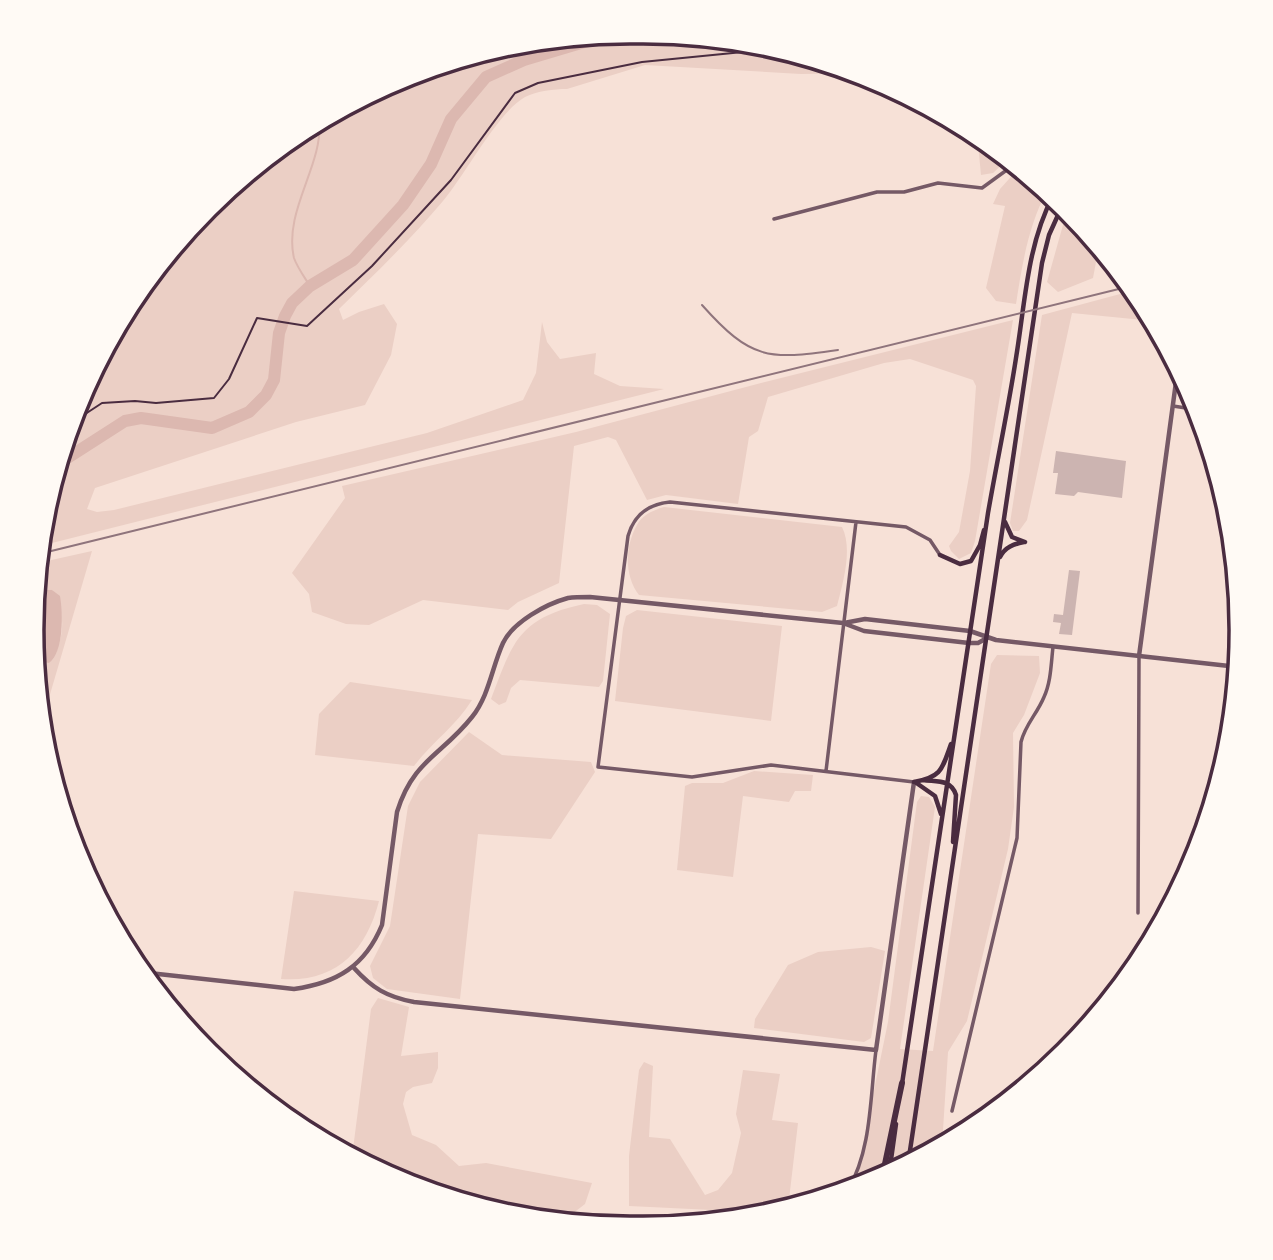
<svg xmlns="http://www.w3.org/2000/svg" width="1273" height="1260" viewBox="0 0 1273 1260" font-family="'Fira Sans Condensed',sans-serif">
  <rect width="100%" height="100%" fill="#f7e1d7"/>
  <!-- green -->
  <path fill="#ebcfc5" d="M630,32l129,11 101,30 -59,1 -156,-9 -78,24c-13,0 -30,2 -42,8 -27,15 -60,78 -82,104 -33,39 -68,73 -104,108l4,11 16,-8 25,-8 13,20 -6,31 -26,50 -69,17 -201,66 -8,21 10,3 17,-2 313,-77 96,-33 13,-27 6,-51 5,20 13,17 36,-6 -2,21 26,12 44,3 -624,157 3,-32 34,-113 55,-103 75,-91 90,-74 104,-56 3,1 5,-3 104,-32z
    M977,133l31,26 -15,14 -12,2z
    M1019,168l28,23c-19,35 -25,75 -31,113l-20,-3 -10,-13 19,-82 -12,-2 7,-15z
    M1070,212l29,34 -6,32 -35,14 -11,-10 16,-57z
    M1135,290l18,31 -81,-8 -45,207 -8,11h-6l-3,-8 32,-208z
    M1013,320l-38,221 -4,12 -12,6 -8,-8 -2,-5 10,-14 11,-61 6,-85 -3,-6 -63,-21 -26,4 -116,34 -10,34 -9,6 -11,67 -72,-9 -19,5 -31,-60 -8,-3 -34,9 -15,137 -41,19 -10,8 -85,-10 -54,25 -23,-1 -34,-12 -3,-18 -17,-21 53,-75 -3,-12 234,-54 185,-49z
    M664,507l178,20c11,22 1,55 -5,79l-15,6 -183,-17c-15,-19 -14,-49 -2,-70 5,-10 17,-15 27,-18z
    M92,551l-46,157 -4,28 -7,-75 14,2c16,-22 18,-50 3,-73l-16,-1 2,-26z
    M584,604l13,1 13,9 -7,67 -4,6 -79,-7 -9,8 -5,14 -7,3 -8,-6c22,-58 28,-81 93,-95z
    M637,610l145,16 -11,95 -156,-20 8,-73 3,-12z
    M997,655l42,1 1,17 -16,42 -11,18 1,74 -6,42 -41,172 -19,31 -6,93 -70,38 -18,5 34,-166 29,-220 4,-6 8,1 6,10 -35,242 33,2 58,-387z
    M350,682l122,18c-16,26 -40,42 -58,66l-99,-11 4,-41z
    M469,732l33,23 89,7 4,10 -44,67 -73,-5 -18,165 -73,-10 -14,-11 -3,-12 20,-40 18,-120 12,-24z
    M754,771l59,4 -2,16h-16l-6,11 -46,-6 -10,81 -56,-7 8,-84 7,-3h31z
    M294,891l85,10c-13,51 -44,82 -98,78z
    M871,947l14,4 -14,87 -7,4 -110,-14 1,-9 33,-54 30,-13z
    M378,998l31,9 -8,49 37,-4v16l-6,15 -19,4 -7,5 -3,12 9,31 24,10 23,21 27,-3 106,20 -7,21 -22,17 -49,-4 -113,-34 -49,-26 19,-148z
    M644,1062l9,4 -4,71 21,2 35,56 13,-5 14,-17 9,-40 -5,-19 7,-44 37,4 -8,46 26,3 -10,85 -16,5 -143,-7v-50l10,-86z"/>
  <!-- water -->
  <path fill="#dcb8b0" d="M36,589l16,1 8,6c3,18 4,55 -11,67l-14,-2 -3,-31z"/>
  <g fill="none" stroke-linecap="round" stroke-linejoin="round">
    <!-- stream -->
    <path stroke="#dcb8b0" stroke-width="2" d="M310,286c-5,-8 -13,-19 -16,-28 -11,-47 30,-94 25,-137"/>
    <!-- river -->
    <path stroke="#dcb8b0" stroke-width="12" d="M58,464l67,-43 16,-3 71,10 37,-16 17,-17 8,-15 5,-47 6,-17 7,-13 18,-17 43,-26 50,-55 28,-41 20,-45 35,-42 38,-17 57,-17 37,-9h42"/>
  </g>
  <!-- building -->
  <path fill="#ccb4b1" d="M1056,451l70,10 -4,37 -44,-6 -4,4 -19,-2 3,-21h-5z
    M1069,570l11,1 -8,64 -13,-1 2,-11 -8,-1 1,-8 9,1z"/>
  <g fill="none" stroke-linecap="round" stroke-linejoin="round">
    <!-- path -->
    <path stroke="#4a2c40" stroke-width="2" d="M70,424l32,-21 33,-2 21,2 58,-5 15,-19 28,-61 50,8 65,-60 79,-86 64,-87 23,-10 104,-21 101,-10 49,1"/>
    <!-- minor -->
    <path stroke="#755966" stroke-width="3.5" d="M774,219l103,-27h27l34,-9 44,5 33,-24
      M1173,406l26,4
      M826,771l30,-249
      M914,782l-143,-17 -79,12 -94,-10 30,-231c6,-21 20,-32 42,-34l236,25 24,13 10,15
      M1138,913l1,-257
      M952,1111l65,-273 4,-96c4,-17 16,-28 23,-45 7,-15 7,-33 9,-50
      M848,1190c24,-41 22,-94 28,-140"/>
    <!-- tertiary -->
    <path stroke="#755966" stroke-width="4.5" d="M844,623l21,-4 105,12 26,9 242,27
      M1139,656l39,-289
      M354,968c18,20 33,29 60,34l462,48 38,-268
      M140,972l154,17c43,-6 71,-23 88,-64l15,-113c16,-52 45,-57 75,-95 17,-21 20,-50 31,-74 10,-21 43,-39 65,-45 7,-1 15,-1 22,-1l253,26 21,8 105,12h9l9,-5"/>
    <!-- secondary -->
    <path stroke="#4a2c40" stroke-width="4.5" d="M1005,522l7,15 13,5
      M940,555l20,9 11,-3 9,-16 4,-15
      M1000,557c5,-10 14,-13 24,-15
      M923,780c14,2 28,-1 33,15l-3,47
      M914,782c28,-5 28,-13 37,-38
      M915,782l20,14 6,18
      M902,1084l86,-571c9,-52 20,-103 28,-155 9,-54 11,-113 37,-162
      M908,1164l134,-901 7,-28 14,-31
      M889,1174l7,-50"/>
    <!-- motorway -->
    <path stroke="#4a2c40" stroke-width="6" d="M882,1178l20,-95"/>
    <!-- rail -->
    <path stroke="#8f747c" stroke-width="2" d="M702,305c49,55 66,55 136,45
      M39,554l1092,-268"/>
  </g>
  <!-- crop -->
  <path d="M0 0H1273V1260H0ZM630 44H643A586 586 0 0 1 1229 630V630A586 586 0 0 1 643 1216H630A586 586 0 0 1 44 630V630A586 586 0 0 1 630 44Z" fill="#fffaf5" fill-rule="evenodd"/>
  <path fill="none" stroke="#4a2c40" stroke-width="3.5" d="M630 44H643A586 586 0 0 1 1229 630V630A586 586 0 0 1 643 1216H630A586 586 0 0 1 44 630V630A586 586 0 0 1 630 44Z"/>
</svg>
